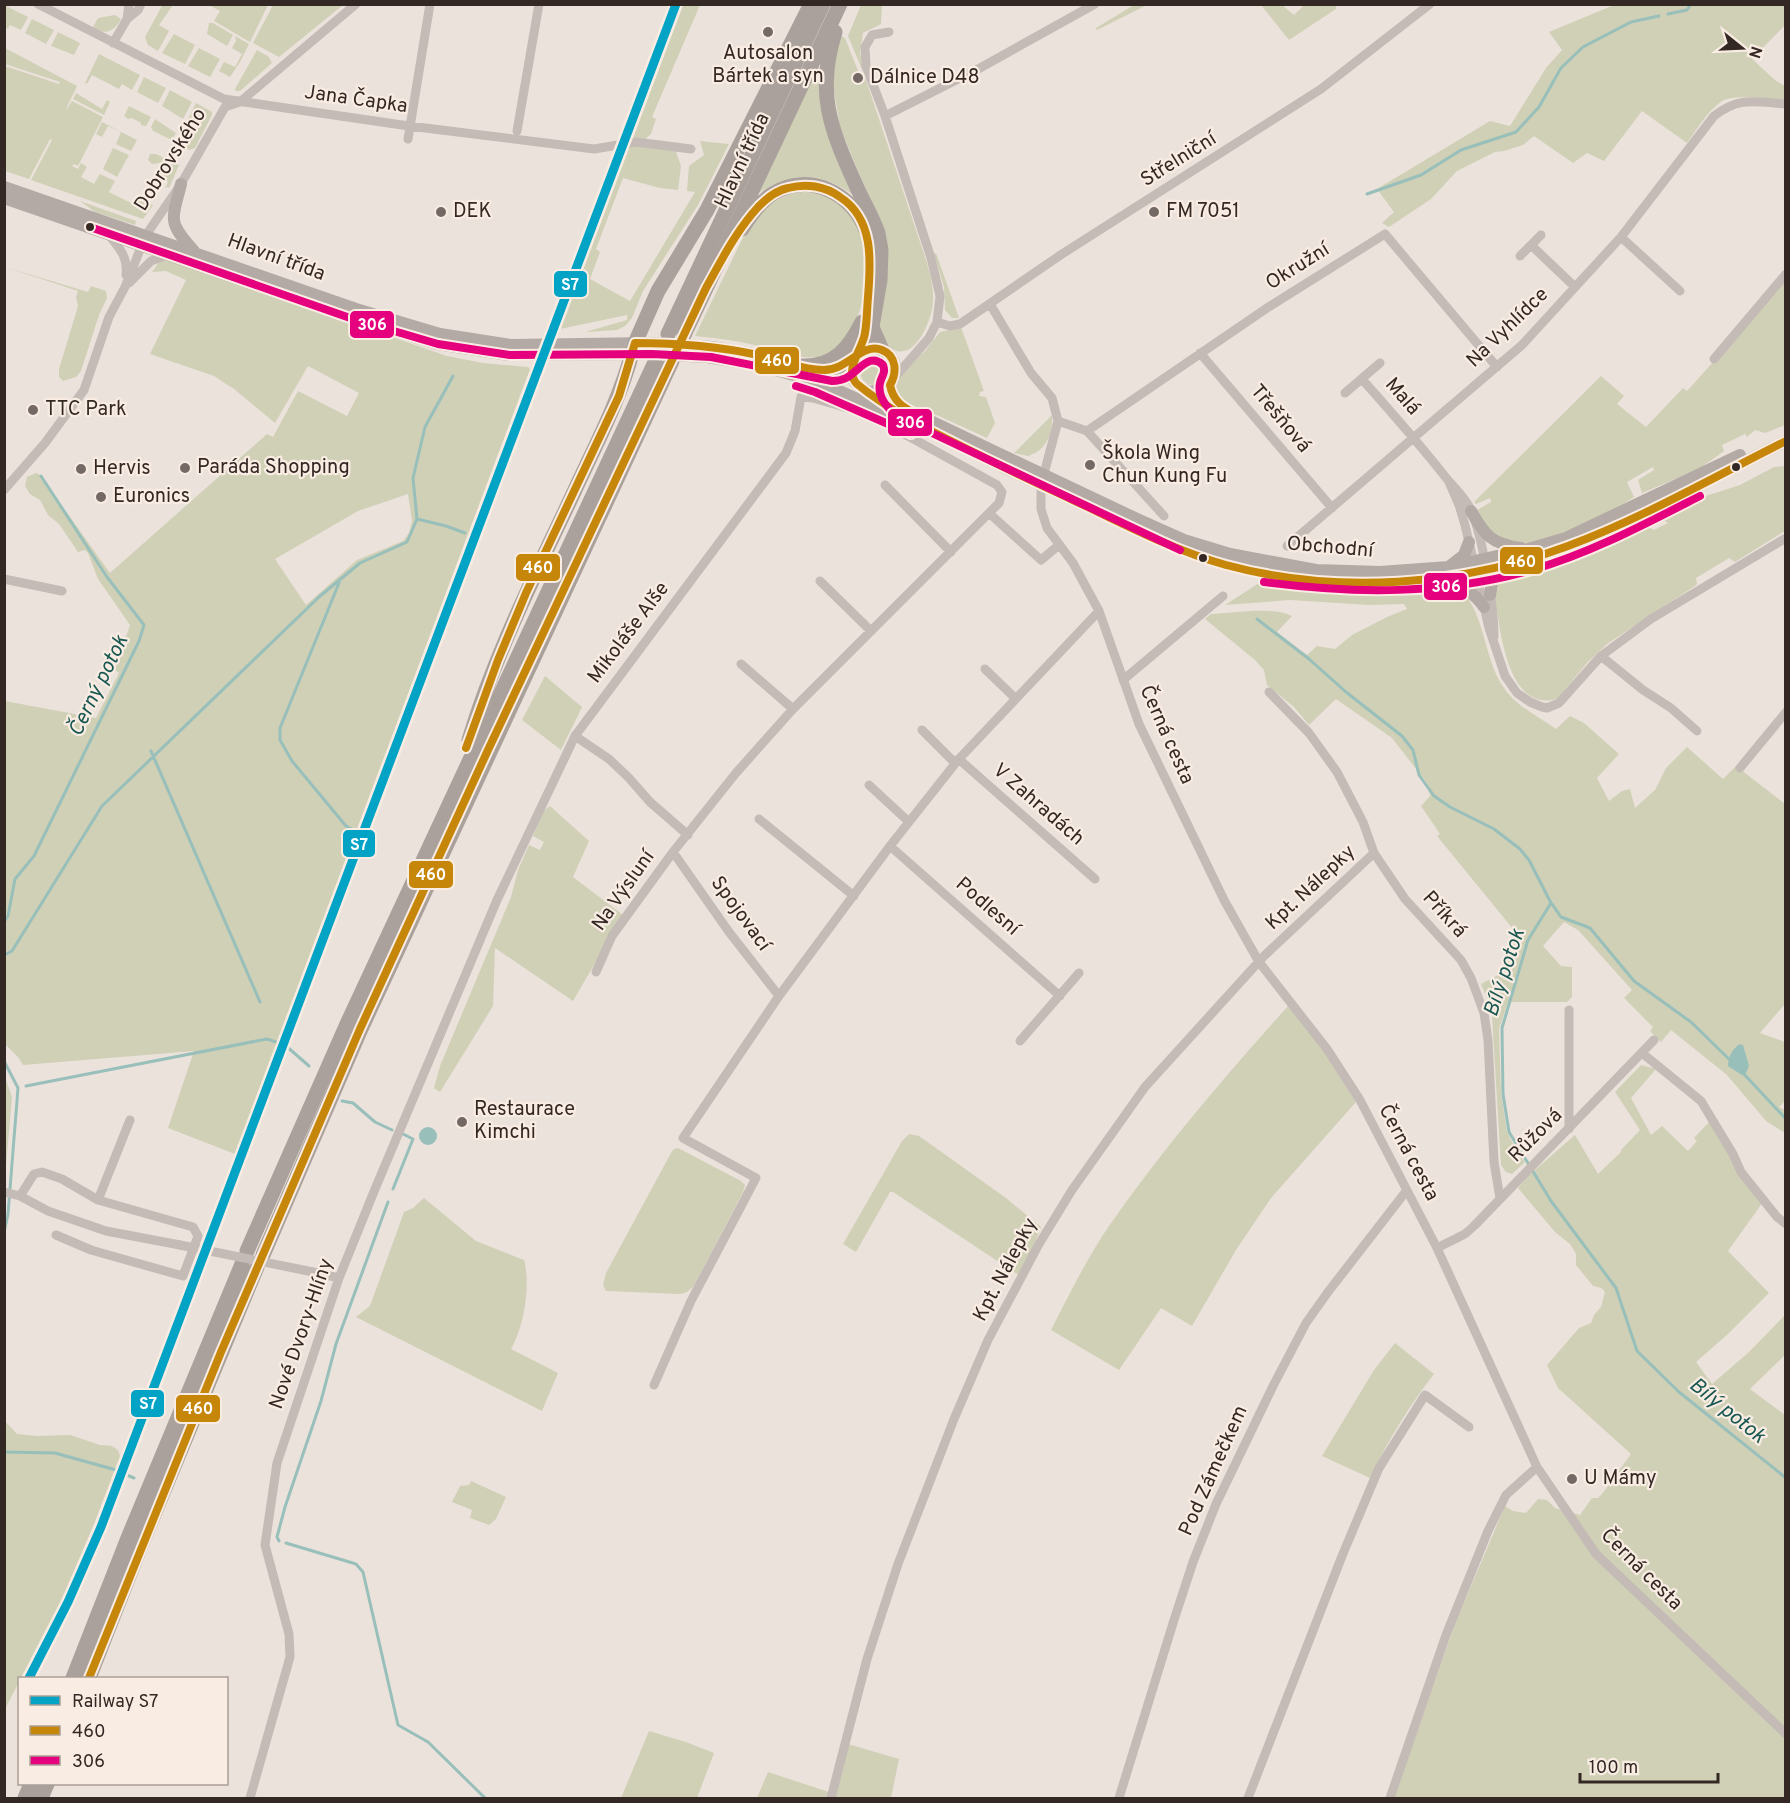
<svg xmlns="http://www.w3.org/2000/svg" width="1790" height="1803" viewBox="0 0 1790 1803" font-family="Overpass,sans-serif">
  <rect width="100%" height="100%" fill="#ece2dc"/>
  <!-- green -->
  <path fill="#cfd0b6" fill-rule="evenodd" d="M163,4l10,1 -14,20 10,6 -11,20 -10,-6 -3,-8z
    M4,5l24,12 -7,13 -11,-5 -2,4 -3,-2z
    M209,5h59l-18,37 -36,-21 6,-10z
    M273,5v-1l70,1 -64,52 -26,-14z
    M683,5h17l-48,112 4,2 -5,15 -6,5 -12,-1z
    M861,5h21l-1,19 -18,9 -3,19 3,20 -15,-36z
    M1134,5h13l-50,25 -1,-2z
    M1261,5h21l12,10 10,-10h32v4l-47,31z
    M1614,5h171v20l-33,34 23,21 10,6v15c-14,-2 -48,-7 -61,-1 -16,9 -27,30 -37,43l-45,-32 -38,50 -17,-8 -14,10 -39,-27 -11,9 -19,6 -9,1 -38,19 -26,28 -42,28 -7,-4 12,-11 -17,-23 113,-68 20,5 36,-58 16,-18 -13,-18z
    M115,15l6,4c-8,14 -14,15 -29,10l6,-11z
    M32,19l22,11 -8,14 -21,-11z
    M209,23h4l20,12 -6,11 -20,-12z
    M58,32l22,11 -6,12 -23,-9z
    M174,34l21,11 -10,19 -23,-11z
    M235,36l14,8 -9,18 -10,15 -11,-6 5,-9 11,5 7,-13 -10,-6 4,-7z
    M841,36l4,2 14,35 3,5 3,-1 61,183c4,14 8,28 7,42 -1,16 -15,54 -36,49 -8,-2 -13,-9 -19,-15l-2,-123 -36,-85 -7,-43 2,-26z
    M5,48l72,38 -11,23h1l5,-8 31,16 -25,49 -4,-2 -2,2 6,3 3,-6 6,4 -6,10 13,7 6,-10 15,7 -6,11 22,11 3,-4 19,6 -10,14 -112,-39 21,-40 -2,-1 -21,40 -24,-8v-105l54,18 1,-2 -55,-18z
    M199,48l21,11 -10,18 -22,-11z
    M257,50l12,7 3,6 -32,28h-4l-1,-2z
    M99,54l41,21 -8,15 -10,-6 -3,5 -27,-14 -5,9 -2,-1z
    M819,64v27l38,107c-33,-26 -63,-28 -98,-5z
    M144,77l22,11 -8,15 -21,-11z
    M170,90l22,12 -9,17 -21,-13z
    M76,93l26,16 5,-9 3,2 -6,13 -31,-16z
    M196,103l16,9v3l-17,33 -6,2 -12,-10 3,-5 11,5 7,-13 -11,-6z
    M129,106l22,11 -5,9 -5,-1v-2l-9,-5 -4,1 -4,-3z
    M155,119l21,14 -4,7 -19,-9 -2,-4z
    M102,122l35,18 -6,11 -15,-7 5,-12 -13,-6 -6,11 -6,-3z
    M700,141l29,3 -31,61 -55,86 -11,27 -7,8 -8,4 -32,2 42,-12v-5l-67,14 69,-182 7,-3 39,5 6,17 -3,24 -18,-2 -37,-10 -27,71 4,3 -10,27 40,22 65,-109 -8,-1 2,-25 15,-11z
    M113,148l16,7 -12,22 -14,-8z
    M150,154h6l23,11 -10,23 -2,-1 -2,2 3,-7 -7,-6 8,-5 -3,-9 -14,2 -4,-4z
    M794,192c17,0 38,2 51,15 34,33 26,132 -23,149 -17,6 -53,-8 -72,-12 -18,-4 -36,-6 -55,-8l54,-111 17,-20z
    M80,201l56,20 -1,4 -40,-13z
    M936,253l23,65h-7l-7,-8 -1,-23 -10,-33z
    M168,260l279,96 36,7 45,4 2,2 -295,785 -67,-26 26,-77 -171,14 -5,-8 -13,-13 -1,-158 2,-4h-1v-181l91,17 23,-45 -4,-3 15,-45 -32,-46 -10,-26 -3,-3 -7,2 -19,-28 -11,-9 -8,-15 -10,-6 -5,-8 2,-9 9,-4 4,2 70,98 157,-139 6,3 25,-46 49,25 12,-23 -51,-27 -33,57 -41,-34 -20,-13 -64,-22 36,-74 -20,-9 -14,1 7,-10zM408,494l4,27 -3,12 -6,8 -46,19 -51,45 -31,-46 83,-48z
    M5,267l83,25 3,-6 15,5 1,7 -8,17 -18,56 -5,6 -13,4 -4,-4v-8l19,-63 -2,-9 2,-6z
    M1785,282v143l-20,8 -10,-3 -8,7 -2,-3 -23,11 2,6 -25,18 -57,24 -4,-13 16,-10 -1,-3 -26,15 7,15 -29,19 -46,19 -32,9 -35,-8 -15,-26 14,-8 -1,-4 -14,6 -2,-2 127,-126 23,20 -7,8 29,23 37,-39 4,3z
    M961,327l23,64 -4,1 -1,4 7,1 9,26 -8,15 -57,-26 -24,-7 -6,-4 -5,-13 11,-21 19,-16 15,-19z
    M860 371a14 14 0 1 1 28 0a14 14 0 1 1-28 0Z
    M1052,415c1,18 -5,35 -24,41l-14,-3z
    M1785,466v65l-50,31 -6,-4 -33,20 1,6 -2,2 -88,58 -20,19 -30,36c-52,14 -57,-75 -63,-107l4,-9 5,-5 77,-27 67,-29 3,6 4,2 14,-7 -3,-2 -4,1 -6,-6 32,-14 53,-17 34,-18z
    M1259,583l100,9 78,-3 30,8c19,27 18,64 37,91 12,18 35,29 52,41l14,-13 14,7 35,31 -22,24 12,23 13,-10 8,-2 5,19 20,-18 11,-22 21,-21 36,32 13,-13 49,38v200l-25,29 25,9v59l-6,6 6,3v23l-19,-12 -39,-46 -56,-45 -10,12 -11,-11 3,-4 -29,-29 8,-8 -54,-60 -14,-8 -21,24 18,20 11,1v30l-5,5h-59l-9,27 2,64 6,39 11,21 7,9 -13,12 -6,-2 -5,-7 -9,-149 -2,-11 -9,-21 23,-12 9,-43 -76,-93 3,-2 -19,-28 9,-10 -3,-13 -35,-45 -56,-39 -27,26 -15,-18 -27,-22 -3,-15 -9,-10 -50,-41 6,-5c22,-1 61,-8 81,2l-15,16 30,23 10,-9 18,3 17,-14 35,-18 20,-8 -3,-5 -35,1 -79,-5 -65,5z
    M545,676l37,31 -21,43 -39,-30z
    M550,806l39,35 -16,36 50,38 -50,86 -78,-53 -2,58 -53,86 -6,-4 6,-22 71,-169 7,-27 11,-25 11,5 4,-8 -11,-6 10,-25z
    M1289,1005l33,44 34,53 -85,96 -35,52 -44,76 -31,-18 -42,62 -68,-40c18,-35 36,-72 58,-104 55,-79 116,-150 180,-221z
    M1641,1065l15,4 -25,29 20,37 11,-9 26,25 9,-10 -3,-3 16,-17 53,81 -35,49 41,42 -41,41 -32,28 16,22 36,-31 37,-38v40l-35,34 35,26v383h-391l61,-174 50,-118 8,5 13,2 12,-14 9,1 8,8 25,7 12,-17h6l4,-4 29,-40 -73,-66 -11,-23 32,-37 12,-5 3,-8 7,-8 4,-15 -4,-4 -8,-2 -17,-21v-11l-6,-10 -15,-12 -37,-44 10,-12 47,-41 23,39 23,-22v-2l19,-20 -25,-38z
    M5,1077l7,20 -7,81 -1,-101z
    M909,1134l10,2 87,62 35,29 -8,21 -13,25 -3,1 -124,-82h-3l-34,60 -13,-8 59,-103z
    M678,1148l63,33 4,4 -2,7 -49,94 -7,6 -7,2 -74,-3 -3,-6 3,-12 65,-120 3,-4z
    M424,1198l52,43 48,19c7,24 0,67 -13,89l47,24 -16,38 -186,-94 14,-11 34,-94 9,-4z
    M1395,1343l39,31c-25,32 -47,68 -64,104l-48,-22 52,-86z
    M5,1421l12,13 20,2 33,-1 30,10 12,1 6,4 2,6 -26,68 -32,75 -57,110z
    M471,1481l35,16 -10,22 -7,6 -19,-7 2,-8 -20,-8 8,-16 9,-1z
    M649,1731l37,11 28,11 -17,45h-76z
    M848,1744l51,15 -8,39h-57z
    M768,1772l61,20 -2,6h-70z"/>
  <!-- water -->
  <path fill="#98bfba" d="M1740,1044l3,1 6,21 -4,9h-3l-14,-9c0,-9 4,-17 12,-22z
    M419 1136a9 9 0 1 1 18 0a9 9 0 1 1-18 0Z"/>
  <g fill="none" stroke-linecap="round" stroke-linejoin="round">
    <!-- stream -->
    <path stroke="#98bfba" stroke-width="3" d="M1668,14l19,-4 4,-6
      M1367,194l54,-19 40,-25 55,-18 23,-25 22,-39 22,-21 48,-25 28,-6
      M417,519l29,7 19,7
      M339,583l-59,145v12l12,21 54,65 10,6
      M1257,619l52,40 37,33 56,44 11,14 6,25 15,21 16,11 44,22 26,20 9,11 22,43 -23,37 -26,88 1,66 6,38 42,69 65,87 21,63 42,41 107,86
      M151,751l109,251
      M1552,904l9,13 29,11 44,53 57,41 40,39
      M4,922l4,-6 7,-37 19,-23 105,-215 5,-16 -37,-48 -66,-101
      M4,955l8,-4 90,-145 217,-209 41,-34 47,-21 10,-23 -4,-41 12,-51 28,-51
      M4,1061l14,27 -10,126 -4,19
      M1742,1072l44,47
      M26,1086l241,-47 18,6 24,21
      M342,1101l11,2 22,19 17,8
      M393,1189l20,-50 -10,-5
      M4,1452l51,1 61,17
      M127,1475l7,3
      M279,1541l-2,-4 8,-30 36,-106 15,-57 52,-142
      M286,1543l70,21 7,8 35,153 30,17 57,56"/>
    <!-- minor -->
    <path stroke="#c4bbb6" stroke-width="9" d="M38,4l186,95 185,27 185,23 42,-7 55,7
      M127,19l11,-9 3,-6
      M889,32l-17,3 -7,12 1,19 19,50 46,142 9,38 -3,26 -8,16 -34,39
      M113,43l14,-24 2,-15
      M885,116l95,-48 115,-64
      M517,131l22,-127
      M408,139l22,-135
      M109,235c11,14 19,22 17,40
      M1621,237l59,54
      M1531,245l44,42
      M1520,256l21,-21
      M129,283l22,-22 16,-6
      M990,304l41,69 21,25 6,23 -17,64v24l6,19 26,35 26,48 40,113 85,176 35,62 68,87 33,51 77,148 100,219 59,87 190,180
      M937,322l13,4 10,-2 102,-70 259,-165 109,-85
      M1200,353l132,155
      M1714,359l72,-85
      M1362,379c27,31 55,62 81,95 9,12 21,21 28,36 12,28 23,96 23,127
      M1345,393l35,-30
      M1058,421l29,10 77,85
      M1087,431l180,-123 118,-74 112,133
      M1449,482l10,23 6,20 24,103 16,48 12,17 13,9 12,5 5,1 12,-5 42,-47 50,-37 135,-81
      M885,485l66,67
      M4,490l41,-47 39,-53 25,-73 16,-30 21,-52 35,-51 44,-77 15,-5 116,-98
      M990,514l51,46 18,-15
      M1287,546l235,-201 99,-108 93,-121c26,-20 41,-14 72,-12
      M4,579l58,12
      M820,581l51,50
      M1601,656l42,34 28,18 26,23
      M741,664l52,45
      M985,669l30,29
      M1123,680l100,-84
      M1269,692l40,41 28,39 26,50 11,31 31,46 56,61 10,18 13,35 4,27 6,122 6,36
      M922,730l30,30 9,1 134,118
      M575,736l34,23 20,19 21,24 38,33
      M1740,768l46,-56
      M869,785l40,37
      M759,819l95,77
      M890,846l170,150
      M673,852l56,80 50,64
      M1020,1041l59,-68
      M1642,1053l59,48 32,53 8,18 36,45 9,7
      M1569,1129v-119
      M4,1192l16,4 14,-22 8,-2 20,7 36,21 95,27 5,9 -15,40 -92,-26 -35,-15
      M20,1196l28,15 58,20 74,14
      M98,1200l32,-80
      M1437,1248l28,-14 9,-8 180,-186
      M318,1273l21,5
      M654,1385l37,-84 65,-123 -73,-40 96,-142 111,-150 68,-86 141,-149
      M250,1798l40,-141 -1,-23 -24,-89 12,-82 62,-185 36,-89 122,-289 78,-164 211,-283 9,-22 6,-34 12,1 55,16 129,71 5,7 -3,11 -206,206 -57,64 -63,79 -61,84 -16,36
      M831,1798l36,-139 31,-95 56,-145 34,-79 51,-96 33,-54 73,-103 119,-131 110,-103
      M1119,1798l55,-178 19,-58 23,-58 57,-118 33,-63 22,-31 79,-102
      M1248,1798l94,-242 37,-88 46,-73 44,32
      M1390,1798l56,-163 42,-104 18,-36 31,-28"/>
    <!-- major -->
    <path stroke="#b3a9a5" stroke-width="12" d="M181,184c-9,37 -14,37 13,67
      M4,187l352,122 84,25 71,11 141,-2
      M4,198l347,120 86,26 72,11 138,-1
      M712,347c16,3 33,5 50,9 22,5 49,18 72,14 19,-3 27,-29 48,-20 17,8 16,28 4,39l-16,3
      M707,357l54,9 58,16 133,59 53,27 152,71 70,26 89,15 63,2 63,-4 34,-5 55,-14 37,-12 85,-39 133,-67
      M854,360c-10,24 8,26 23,37
      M890,385l3,12 10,11 234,111 47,21 46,14 86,16 64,2 69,-5 79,-18 38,-11 174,-83
      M1471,511c14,25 21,33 50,37
      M1450,566l14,-11 5,-13
      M1444,579c16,6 30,13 40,28
      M1490,595l3,-19 10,-8"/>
    <!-- highway -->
    <path stroke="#aaa19c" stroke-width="15" d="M835,32c-19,60 -5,96 20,151 7,17 17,33 23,50l3,17 -1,30 -8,47 10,23
      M742,229c8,-13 18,-27 30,-35 37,-23 80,-1 94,36
      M668,334l155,-330
      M684,335l156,-331
      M635,343l23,-52 49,-81 104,-206
      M861,352l6,-32
      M802,366c32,1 47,-18 60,-44
      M469,740c26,-86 67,-167 105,-248 21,-46 45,-90 58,-139
      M247,1251l100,-227 309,-664
      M263,1255l97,-224 312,-670
      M73,1678l55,-140 114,-274
      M89,1678l53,-135 115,-276
      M25,1798l6,-14
      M41,1798l6,-14"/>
    <!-- minor-bridge -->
    <path stroke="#c4bbb6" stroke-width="9" d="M180,1245l138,28"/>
    <!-- major-bridge -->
    <path stroke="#b3a9a5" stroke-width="12" d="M652,343l60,4
      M647,354l60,3"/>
    <defs>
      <path id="bus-1" d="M466,748l32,-88 28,-67 93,-197 16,-53c41,0 82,3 123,12 22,5 44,15 66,15 24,0 38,-28 58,-20 15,6 15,23 8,35 3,16 13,23 27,29
        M89,1678l132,-326 139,-323 128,-279 218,-462c14,-25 27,-51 46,-74 9,-11 22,-23 36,-26 18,-5 37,-2 52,9 34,22 31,64 28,100 -1,12 -1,24 -3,36 -2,16 -22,37 -8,51 33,27 70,45 108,64 34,17 69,34 104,50 51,24 103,52 157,67 111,30 234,21 342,-19 75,-28 146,-69 218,-105"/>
      <path id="bus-2" d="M90,227l263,92 85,25 72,11 142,-1 59,3 121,24c5,0 10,-1 14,-3 13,-7 23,-26 37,-13 3,8 -1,10 -3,18 -3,14 8,26 18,34l282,133
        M796,386l19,6 96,42
        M1264,582c90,12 180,13 268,-12 59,-17 113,-46 168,-74"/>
    </defs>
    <!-- bus-1 casing -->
    <use href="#bus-1" stroke="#f9ece2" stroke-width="12"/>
    <!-- bus-2 casing -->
    <use href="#bus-2" stroke="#f9ece2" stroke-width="12"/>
    <!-- bus-1 -->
    <use href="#bus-1" stroke="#c68609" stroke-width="8"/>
    <!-- bus-2 -->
    <use href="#bus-2" stroke="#e5007d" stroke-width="8"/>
    <defs>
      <path id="rail-1" d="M29,1678l39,-76 33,-75 575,-1523"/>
    </defs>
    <!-- rail-1 casing -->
    <use href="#rail-1" stroke="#f9ece2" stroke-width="14"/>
    <!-- rail-1 -->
    <use href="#rail-1" stroke="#03a3c6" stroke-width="9"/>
  </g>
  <!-- markers -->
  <g fill="#746965" stroke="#f9ece2" stroke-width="2">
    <circle cx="768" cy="32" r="6"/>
    <circle cx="858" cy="78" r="6"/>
    <circle cx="441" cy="212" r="6"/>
    <circle cx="1154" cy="212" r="6"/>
    <circle cx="33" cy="410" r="6"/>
    <circle cx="1090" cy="465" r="6"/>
    <circle cx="185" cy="468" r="6"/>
    <circle cx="81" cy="469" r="6"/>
    <circle cx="101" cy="497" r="6"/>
    <circle cx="462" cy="1122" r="6"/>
    <circle cx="1572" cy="1479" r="6"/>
  </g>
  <g fill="#342825" stroke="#f9ece2" stroke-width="2">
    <circle cx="90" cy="227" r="5"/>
    <circle cx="1736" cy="467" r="5"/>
    <circle cx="1203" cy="558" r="5"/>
  </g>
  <g text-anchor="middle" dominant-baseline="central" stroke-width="4.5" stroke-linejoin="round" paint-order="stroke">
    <!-- poi labels -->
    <g font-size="20" fill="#342825" stroke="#f9ece2" text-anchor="start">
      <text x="768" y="54" text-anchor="middle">Autosalon<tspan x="768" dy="23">Bártek a syn</tspan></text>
      <text x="870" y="78">Dálnice D48</text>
      <text x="453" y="212">DEK</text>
      <text x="1166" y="212">FM 7051</text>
      <text x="45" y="410">TTC Park</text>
      <text x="1102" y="454">Škola Wing<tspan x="1102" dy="23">Chun Kung Fu</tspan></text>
      <text x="197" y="468">Paráda Shopping</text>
      <text x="93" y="469">Hervis</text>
      <text x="113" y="497">Euronics</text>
      <text x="474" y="1110">Restaurace<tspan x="474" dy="23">Kimchi</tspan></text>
      <text x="1584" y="1479">U Mámy</text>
    </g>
    <!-- street labels -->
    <g font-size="20" fill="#342825" stroke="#f9ece2">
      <text transform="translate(356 100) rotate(8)">Jana Čapka</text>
      <text transform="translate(171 160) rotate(-58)">Dobrovského</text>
      <text transform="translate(1179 160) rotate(-32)">Střelniční</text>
      <text transform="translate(743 161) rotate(-65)">Hlavní třída</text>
      <text transform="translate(276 258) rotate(20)">Hlavní třída</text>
      <text transform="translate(1298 267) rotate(-32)">Okružní</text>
      <text transform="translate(1508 328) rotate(-44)">Na Vyhlídce</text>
      <text transform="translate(1402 397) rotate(49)">Malá</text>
      <text transform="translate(1280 419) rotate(50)">Třešňová</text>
      <text transform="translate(1330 548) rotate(5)">Obchodní</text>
      <text transform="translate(629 633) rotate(-53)">Mikoláše Alše</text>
      <text transform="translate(1166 735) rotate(66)">Černá cesta</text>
      <text transform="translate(1038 805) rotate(41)">V Zahradách</text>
      <text transform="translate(1311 888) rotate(-43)">Kpt. Nálepky</text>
      <text transform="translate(624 891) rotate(-55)">Na Výsluní</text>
      <text transform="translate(987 907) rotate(41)">Podlesní</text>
      <text transform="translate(740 914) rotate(54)">Spojovací</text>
      <text transform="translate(1444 915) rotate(48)">Příkrá</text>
      <text transform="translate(1536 1136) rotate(-45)">Růžová</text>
      <text transform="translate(1408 1153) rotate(62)">Černá cesta</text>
      <text transform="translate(1006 1270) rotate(-62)">Kpt. Nálepky</text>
      <text transform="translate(302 1334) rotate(-71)">Nové Dvory-Hlíny</text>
      <text transform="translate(1214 1471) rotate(-66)">Pod Zámečkem</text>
      <text transform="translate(1641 1570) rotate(45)">Černá cesta</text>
    </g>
    <!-- water labels -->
    <g font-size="21" font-style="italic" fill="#195753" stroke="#f9ece2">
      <text transform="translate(99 686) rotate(-64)">Černý potok</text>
      <text transform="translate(1505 973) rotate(-72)">Bílý potok</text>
      <text transform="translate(1727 1411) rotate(39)">Bílý potok</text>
    </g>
  </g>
  <g stroke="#f9ece2" stroke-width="2">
    <rect x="553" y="270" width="35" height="28" rx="6" fill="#03a3c6"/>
    <rect x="349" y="310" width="46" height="29" rx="6" fill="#e5007d"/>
    <rect x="754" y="346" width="46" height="29" rx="6" fill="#c68609"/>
    <rect x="887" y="408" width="46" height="29" rx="6" fill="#e5007d"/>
    <rect x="1499" y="546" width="45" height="29" rx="6" fill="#c68609"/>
    <rect x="515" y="553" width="46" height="29" rx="6" fill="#c68609"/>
    <rect x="1423" y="572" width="45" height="29" rx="6" fill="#e5007d"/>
    <rect x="342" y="829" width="34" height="29" rx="6" fill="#03a3c6"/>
    <rect x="408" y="860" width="46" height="29" rx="6" fill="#c68609"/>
    <rect x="130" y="1389" width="35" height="29" rx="6" fill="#03a3c6"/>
    <rect x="175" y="1394" width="46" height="29" rx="6" fill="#c68609"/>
  </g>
  <g font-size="16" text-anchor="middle" font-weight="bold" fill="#fff">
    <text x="570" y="290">S7</text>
    <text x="372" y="330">306</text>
    <text x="777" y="366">460</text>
    <text x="910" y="428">306</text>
    <text x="1521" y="567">460</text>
    <text x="538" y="573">460</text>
    <text x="1446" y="592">306</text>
    <text x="359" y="850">S7</text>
    <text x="431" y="880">460</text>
    <text x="148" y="1409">S7</text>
    <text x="198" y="1414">460</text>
  </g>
  <!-- border -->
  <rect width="1790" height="1803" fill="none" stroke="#342825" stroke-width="12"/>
  <!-- legend -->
  <rect x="18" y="1677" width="210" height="108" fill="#f9ece2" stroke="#aa9e96" stroke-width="1.5"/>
  <rect x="30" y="1696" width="30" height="9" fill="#03a3c6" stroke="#aa9e96" stroke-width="1.5"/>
  <text x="72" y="1707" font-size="18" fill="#342825">Railway S7</text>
  <rect x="30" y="1726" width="30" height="9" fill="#c68609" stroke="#aa9e96" stroke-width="1.5"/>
  <text x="72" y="1737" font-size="18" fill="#342825">460</text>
  <rect x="30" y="1756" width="30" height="9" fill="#e5007d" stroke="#aa9e96" stroke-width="1.5"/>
  <text x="72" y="1767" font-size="18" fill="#342825">306</text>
  <!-- north arrow -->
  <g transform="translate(1742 48) rotate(108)" stroke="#f9ece2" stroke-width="4.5" paint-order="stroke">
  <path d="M0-4.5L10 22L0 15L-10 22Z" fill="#342825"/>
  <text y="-9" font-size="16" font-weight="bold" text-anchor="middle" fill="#342825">N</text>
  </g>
  <!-- scale -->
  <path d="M1580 1773v9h138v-9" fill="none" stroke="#342825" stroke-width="3"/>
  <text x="1589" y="1773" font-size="18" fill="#342825" stroke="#f9ece2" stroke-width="4.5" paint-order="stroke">100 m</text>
</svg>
